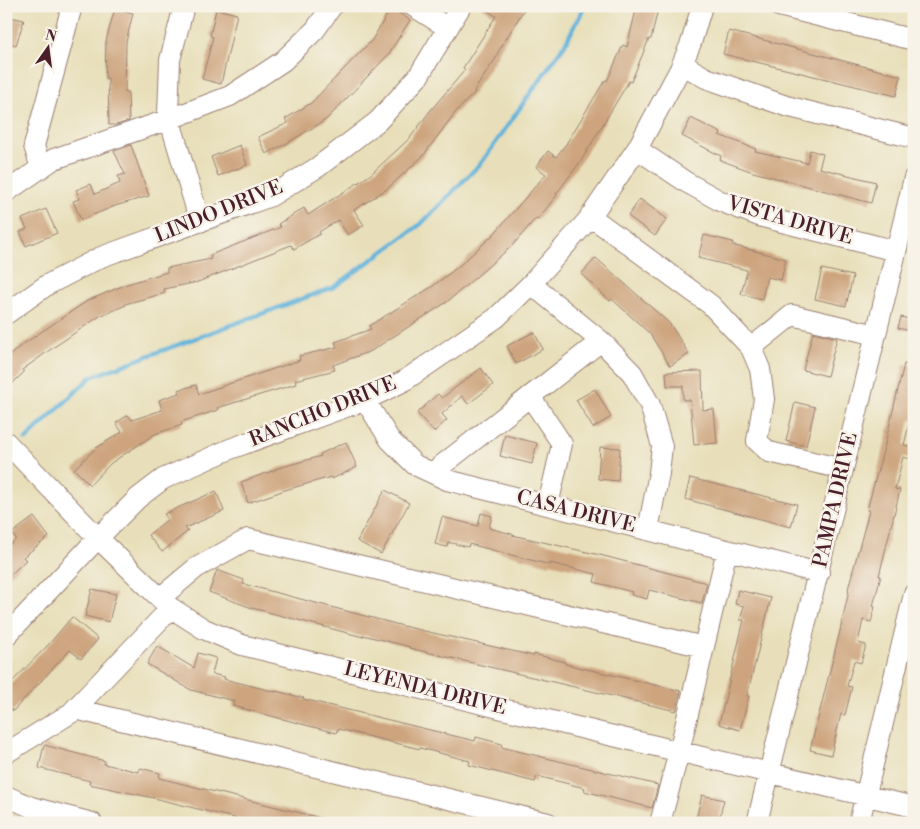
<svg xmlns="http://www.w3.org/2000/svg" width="920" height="829" viewBox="0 0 920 829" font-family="'Libre Bodoni',serif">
  <rect width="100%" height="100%" fill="#f7f3e8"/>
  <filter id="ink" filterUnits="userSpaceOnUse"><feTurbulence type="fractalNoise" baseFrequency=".02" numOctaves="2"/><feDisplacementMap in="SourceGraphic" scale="10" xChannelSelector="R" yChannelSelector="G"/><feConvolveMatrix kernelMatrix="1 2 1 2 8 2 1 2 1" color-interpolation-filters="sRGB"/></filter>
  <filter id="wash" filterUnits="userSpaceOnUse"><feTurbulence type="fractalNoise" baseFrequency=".0096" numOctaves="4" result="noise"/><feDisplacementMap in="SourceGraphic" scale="20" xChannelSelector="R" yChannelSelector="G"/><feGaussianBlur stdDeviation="1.12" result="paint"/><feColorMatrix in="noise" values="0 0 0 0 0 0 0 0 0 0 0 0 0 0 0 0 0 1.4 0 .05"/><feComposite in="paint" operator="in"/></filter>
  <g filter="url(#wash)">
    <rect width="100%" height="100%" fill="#e8dfba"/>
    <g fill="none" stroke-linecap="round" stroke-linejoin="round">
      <!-- stream -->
      <path stroke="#5fb2db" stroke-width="4.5" d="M26,439l65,-62 243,-90 87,-63 61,-62 83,-118 20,-38"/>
    </g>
    <g id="blocks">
      <!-- building -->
      <path fill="#cda47e" d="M480,6h46l-29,48 1,1 -24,36 1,1 -21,22 -31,42 -36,33 -33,21 10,15 -16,10 -10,-15 -19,12 1,2 -26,15 -3,-4 -93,37 -34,7 1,4 -40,11 1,1 -26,11 -46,31 -32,23 2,2 -18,18v-31l13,-12 68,-46 40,-17 40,-12v-4l44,-9 -1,-4 71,-28 -3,-3 26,-16 4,7 62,-40 40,-37 20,-27 35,-41 -2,-2 33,-52z
        M637,6l21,3 -7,30h-2l-18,43 -2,-1 -48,80 -25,33 1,1 -19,24 -2,-1 -23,27 -66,57 -76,49 -38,14 2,5 -40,10 1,4 -79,24 1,2 -37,12 1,3 -27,9 -44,29 -21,22 -16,-16 22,-21 26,-16 -6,-9 12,-8 4,5 30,-10 -3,-10 20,-7 -1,-3 18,-5 3,9 101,-34 -1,-4 38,-9 -2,-5 36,-13 -2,-3 64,-40 26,-20 34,-31 53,-61 -10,-7 12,-16 8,6 10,-13 39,-64 2,1 16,-36 4,2z
        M115,8l18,5 -7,29 -1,50h3l1,29 -13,4h-7l-1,-47h-3l1,-37z
        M391,8l19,12 -22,35 -61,64 -41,25 -20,10 -8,-17 30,-14 -3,-4 26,-16 61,-63z
        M216,9l21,5 -16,70 -19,-5 11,-42 -3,-1z
        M6,16l18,4 -8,25 -10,-3z
        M729,31l172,45 -5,20 -173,-42z
        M691,118l30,15 -2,2 37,14 -1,2 52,12 3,-13 13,4 -4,14 57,14 -5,21 -118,-31 -33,-12 1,-4 -39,-20z
        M131,145l18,51 -34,10 -34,14 -8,-19 7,-2 -4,-9 15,-6 4,10 25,-11 -2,-7 7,-2 -11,-23z
        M240,145l7,20 -29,11 -7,-19z
        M640,199l27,20 -12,17 -27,-20z
        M46,209l11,24 -31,13 -6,-14 7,-3 -5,-10z
        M704,235l29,7 -1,3 54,14 -5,21 -14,-3 -5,22 -21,-5 6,-24 -49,-12z
        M596,258l74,66 19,30 -19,12 -20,-32 -38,-35 -2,2 -29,-27z
        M822,269l31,7 -7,30 -31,-7z
        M901,317l13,3v12l-16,-4z
        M534,332l9,17 -27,15 -9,-18z
        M813,332l24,6 -10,38 -24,-6z
        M904,364l10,2v54h-4l-6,25 10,2v13l-11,-3 -8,32 5,1 -21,86h2l-8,30 2,1 -4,15 -8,-2 -5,23 8,2 -5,18 -7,-2 -7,25 5,1 -7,28 -4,-1 -10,41 -21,-5 30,-119 9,-41 -1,-1 21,-78 -2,-1 19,-70z
        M481,368l12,17 -25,19 -6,-8 -20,18 5,6 -13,12 -17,-19 21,-19 4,4z
        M702,371l1,39 11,-1 3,34 -23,2 -4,-45h-7v-14h-16l-1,-14z
        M595,389l16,28 -18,11 -17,-28z
        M795,402l20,5 -9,39 -20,-5z
        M505,435l32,8 -5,21 -32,-8z
        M346,442l11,25 -25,12 -1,-2 -46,13 -37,13 -7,-21 34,-12v-1l46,-13 -1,-2z
        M600,447l20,1 -2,33 -20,-2z
        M690,478l107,26 -6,23 -106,-28z
        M385,490l24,13 -28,51 -24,-13z
        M216,491l8,20 -39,17 3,3 -26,21 -14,-17 20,-16 -4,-5z
        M481,513l11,3 -3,12 23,6v1l88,20 107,28 -5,20 -53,-13 -2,9 -16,-4 1,-3 -38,-10 2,-8 -46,-11v2l-81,-21 -1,3 -20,-5 -1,5 -12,-3 7,-27 36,9z
        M34,517l15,20 -26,20 3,3 -20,19v-31l10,-9 -4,-6z
        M217,570l27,10 -1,4 46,12 118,31 127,29v-2l31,8v2l116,27 -5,20 -267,-63 1,-1 -47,-12v2l-111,-29 -43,-16z
        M92,589l24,5 -7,28 -24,-6z
        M738,590l33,8 -24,98h2l-9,34 -21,-6 25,-104h-4l4,-14 -9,-2z
        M72,617l26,22 -17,20 -11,-9 -57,61 -7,-6v-17l43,-44z
        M157,646l37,22 4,-15 18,5 -4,16 13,3 -1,2 52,13v-1l28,7 -1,1 172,42 1,-4 26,7 -1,3 157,38 -6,23 -68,-17 1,-3 -48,-12 -2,6 -66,-17 1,-4 -50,-13v1l-82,-20 -2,4 -103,-27 1,-5 -43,-11 -44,-26z
        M44,745l61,16 -1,3 35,8 1,-4 20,5 -1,5 162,40v5h-67l-100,-25 -65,-14 1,-3 -51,-13z
        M702,795l22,5 -6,23h-23z"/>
    </g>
  </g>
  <g filter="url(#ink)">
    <use href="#blocks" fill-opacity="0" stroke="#997f72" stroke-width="1"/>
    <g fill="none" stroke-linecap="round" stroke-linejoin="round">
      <defs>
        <path id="minor" d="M184,6l-14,54 -2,54 32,108
          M413,6l35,22
          M779,6l135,34
          M682,64l24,14 80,28 128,32
          M637,149l49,33 36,20 37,14 137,35
          M41,168l-7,-22 38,-140
          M6,192l48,-33 116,-40 60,-23 53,-35 32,-31 17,-24
          M590,216l121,89 40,43 9,21 4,30 -7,42 12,11 74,17
          M531,284l70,57 31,32 18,32 12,41 -3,27 -11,57
          M6,314l41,-29 54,-28 170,-61 47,-29 60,-46 40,-44 43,-71
          M751,348l41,-33 84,20
          M530,396l32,48 -14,61
          M365,400l25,40 25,25 32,15 372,93
          M6,442l92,96 70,68 36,23 38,16 363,89 309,73
          M432,473l169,-132
          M160,598l36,-30 52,-29 456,108
          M6,636l92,-98 40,-40 25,-19 67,-30 135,-49 39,-19 92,-63 35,-34 57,-64 49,-71 43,-80 11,-26 11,-37
          M75,709l473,114
          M6,753l65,-40 100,-105
          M6,796l25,11 61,16
          M660,823l19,-71 48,-202
          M757,823l157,-645
          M859,823l55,-229"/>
      </defs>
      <!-- minor casing -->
      <use href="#minor" stroke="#997f72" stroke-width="22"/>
      <!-- minor -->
      <use href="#minor" stroke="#fff" stroke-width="20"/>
    </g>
  </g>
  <g text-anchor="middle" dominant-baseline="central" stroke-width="5" stroke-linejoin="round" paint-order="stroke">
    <!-- street labels -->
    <g font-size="20" fill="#4a1f2b" stroke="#f7f3e8">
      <text transform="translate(219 212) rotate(-22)">LINDO DRIVE</text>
      <text transform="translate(790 221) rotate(16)">VISTA DRIVE</text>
      <text transform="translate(323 412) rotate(-22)">RANCHO DRIVE</text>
      <text transform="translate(836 500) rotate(-77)">PAMPA DRIVE</text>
      <text transform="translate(576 512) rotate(14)">CASA DRIVE</text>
      <text transform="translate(425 689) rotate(14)">LEYENDA DRIVE</text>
    </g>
  </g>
  <!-- margin -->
  <rect width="920" height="829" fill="none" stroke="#f7f3e8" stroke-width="25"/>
  <!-- north arrow -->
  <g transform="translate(48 48) rotate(14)" stroke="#f7f3e8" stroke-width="4" paint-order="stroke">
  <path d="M0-4L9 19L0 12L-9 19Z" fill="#4a1f2b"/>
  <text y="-8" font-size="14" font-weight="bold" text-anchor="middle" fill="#4a1f2b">N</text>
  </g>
</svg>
